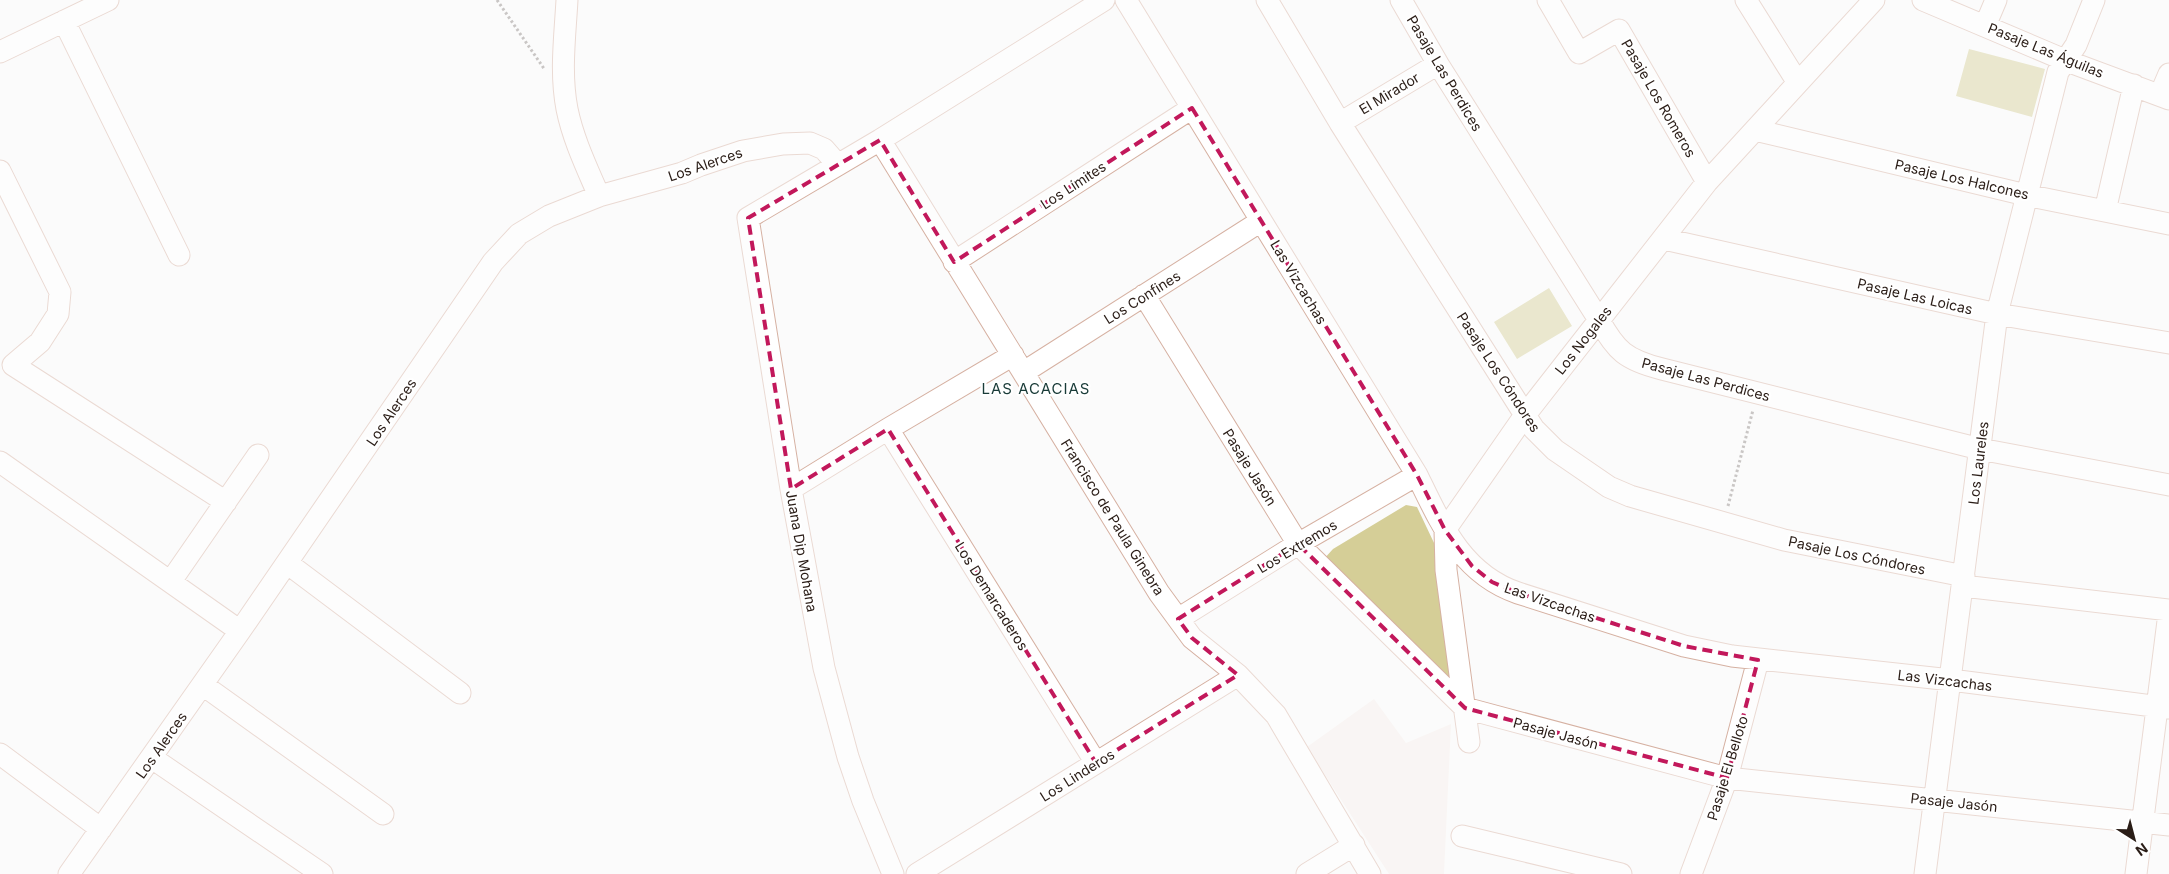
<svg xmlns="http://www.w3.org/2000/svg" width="2169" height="874" viewBox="0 0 2169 874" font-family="Inter,sans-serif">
  <rect width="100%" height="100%" fill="#fbfbfb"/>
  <!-- built -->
  <path fill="#f7eeea" d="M1374,699l32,44 45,-19 -7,150h-55l-82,-127z"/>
  <!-- green -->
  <path fill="#d5ce97" d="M1969,49l76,20 -13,48 -76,-21z
    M1549,288l23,38 -55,33 -23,-37z
    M1406,505l11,2 18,38 18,141 -130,-126 10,-11z"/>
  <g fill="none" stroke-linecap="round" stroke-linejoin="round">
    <defs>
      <path id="minor" d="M567,0c-2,36 -7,73 0,109 6,30 20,59 32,87
        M1126,0l291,475c24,49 45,99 101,118l166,53 48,10 219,24 218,28
        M1267,0l73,123 185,292 9,14 21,21 54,37 21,9 154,44 180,36
        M1401,0l37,64 161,256c17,31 27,40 63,49l318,80 189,36
        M1548,0l31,53 40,-23 88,152
        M1746,0l52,83
        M1923,0l144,61 102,38
        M64,21l115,234
        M1985,26l11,-26
        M0,52l108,-52
        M2160,95l9,-21
        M1340,123l98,-59
        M1755,130l271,65 143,29
        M880,140l279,453 33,45 46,37 38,40 94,159
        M0,171l60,121 -2,22 -18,28 -27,23 213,137
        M2105,211l29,-126
        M1664,239l333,75 172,29
        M954,262l238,-154
        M1144,295l154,249 167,164 262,70 442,47
        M1024,372l237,-151
        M888,429l208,334
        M0,462l240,169
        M791,489l97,-60 125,-74
        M287,563l173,130
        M171,581l87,-126
        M1963,586l206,24
        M1178,619l120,-75 119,-69
        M203,685l180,129
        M1469,742l-23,-172 -1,-40 80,-115 182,-233 167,-182
        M0,754l101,75
        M152,758l170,116
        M1462,836l159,38
        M69,874l171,-243 253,-369 26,-28 30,-18 50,-20 83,-23 19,-8 42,-14 40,-7 27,-1 14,6 13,15
        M893,874l-30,-73 -15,-44 -24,-89 -33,-179 -43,-271 132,-78 224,-140
        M917,874l321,-199
        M1307,874l47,-29
        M1691,874l36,-96 31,-118
        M1925,874l72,-560 61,-242 18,-27 18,-45
        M2136,874l33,-261"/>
    </defs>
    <!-- minor casing -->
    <use href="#minor" stroke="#d6b1a2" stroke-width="23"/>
    <!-- path -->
    <path stroke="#8d8683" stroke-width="3" stroke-dasharray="2.5 2.5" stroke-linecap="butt" d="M497,0l48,70
      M1728,506l25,-96"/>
    <!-- minor -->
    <use href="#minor" stroke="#fff" stroke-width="21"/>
  </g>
  <!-- marked area -->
  <path d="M0 0H2169V874H0ZM1192,108l225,367 28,55 27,36 20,16 26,11 166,53 74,14 -31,118 -262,-70 -167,-164 -120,75 14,19 46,37 -142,88 -208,-334 -97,60 -43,-271 132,-78 74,122z" fill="#fbfbfb" fill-opacity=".55" fill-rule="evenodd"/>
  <path fill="none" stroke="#c2185b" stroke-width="4" stroke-dasharray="10 6" stroke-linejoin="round" d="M1192,108l225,367 28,55 27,36 20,16 26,11 166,53 74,14 -31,118 -262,-70 -167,-164 -120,75 14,19 46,37 -142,88 -208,-334 -97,60 -43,-271 132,-78 74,122z"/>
  <g text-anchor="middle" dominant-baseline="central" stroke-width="4.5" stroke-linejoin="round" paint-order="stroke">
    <!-- street labels -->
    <g font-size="14" fill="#2a1d17" stroke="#fff">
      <text transform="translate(2046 50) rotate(22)">Pasaje Las Águilas</text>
      <text transform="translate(1445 73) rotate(59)">Pasaje Las Perdices</text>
      <text transform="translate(1389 93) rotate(-31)">El Mirador</text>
      <text transform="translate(1659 98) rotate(60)">Pasaje Los Romeros</text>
      <text transform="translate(705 164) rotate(-19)">Los Alerces</text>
      <text transform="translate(1962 179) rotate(13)">Pasaje Los Halcones</text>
      <text transform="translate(1073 185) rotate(-33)">Los Límites</text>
      <text transform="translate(1299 282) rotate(59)">Las Vizcachas</text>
      <text transform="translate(1915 296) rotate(13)">Pasaje Las Loicas</text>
      <text transform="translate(1142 297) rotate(-32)">Los Confines</text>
      <text transform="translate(1583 340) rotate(-52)">Los Nogales</text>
      <text transform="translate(1499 372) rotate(57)">Pasaje Los Cóndores</text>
      <text transform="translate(1706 379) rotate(15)">Pasaje Las Perdices</text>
      <text transform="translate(391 412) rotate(-56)">Los Alerces</text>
      <text transform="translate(1978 463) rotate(-83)">Los Laureles</text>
      <text transform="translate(1250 467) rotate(58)">Pasaje Jasón</text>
      <text transform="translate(1113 517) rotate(58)">Francisco de Paula Ginebra</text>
      <text transform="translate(1297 546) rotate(-31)">Los Extremos</text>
      <text transform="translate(802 551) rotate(80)">Juana Dip Mohana</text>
      <text transform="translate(1857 555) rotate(12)">Pasaje Los Cóndores</text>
      <text transform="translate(992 596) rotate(58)">Los Demarcaderos</text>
      <text transform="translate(1550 602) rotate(19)">Las Vizcachas</text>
      <text transform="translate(1945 680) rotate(7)">Las Vizcachas</text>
      <text transform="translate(1556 733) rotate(15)">Pasaje Jasón</text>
      <text transform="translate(161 745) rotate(-55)">Los Alerces</text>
      <text transform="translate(1727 768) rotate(-73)">Pasaje El Belloto</text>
      <text transform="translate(1077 775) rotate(-32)">Los Linderos</text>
      <text transform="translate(1954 802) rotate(6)">Pasaje Jasón</text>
    </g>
    <!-- neighbourhood labels -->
    <g font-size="15" letter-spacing="1" fill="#193b38" stroke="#fff">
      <text x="1036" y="388">LAS ACACIAS</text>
    </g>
  </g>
  <!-- north arrow -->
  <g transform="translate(2134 839) rotate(144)" stroke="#ffffff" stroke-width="4" paint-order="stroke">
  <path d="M0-4L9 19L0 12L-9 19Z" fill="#2a1d17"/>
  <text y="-8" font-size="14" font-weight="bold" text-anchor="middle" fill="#2a1d17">N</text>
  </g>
</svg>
